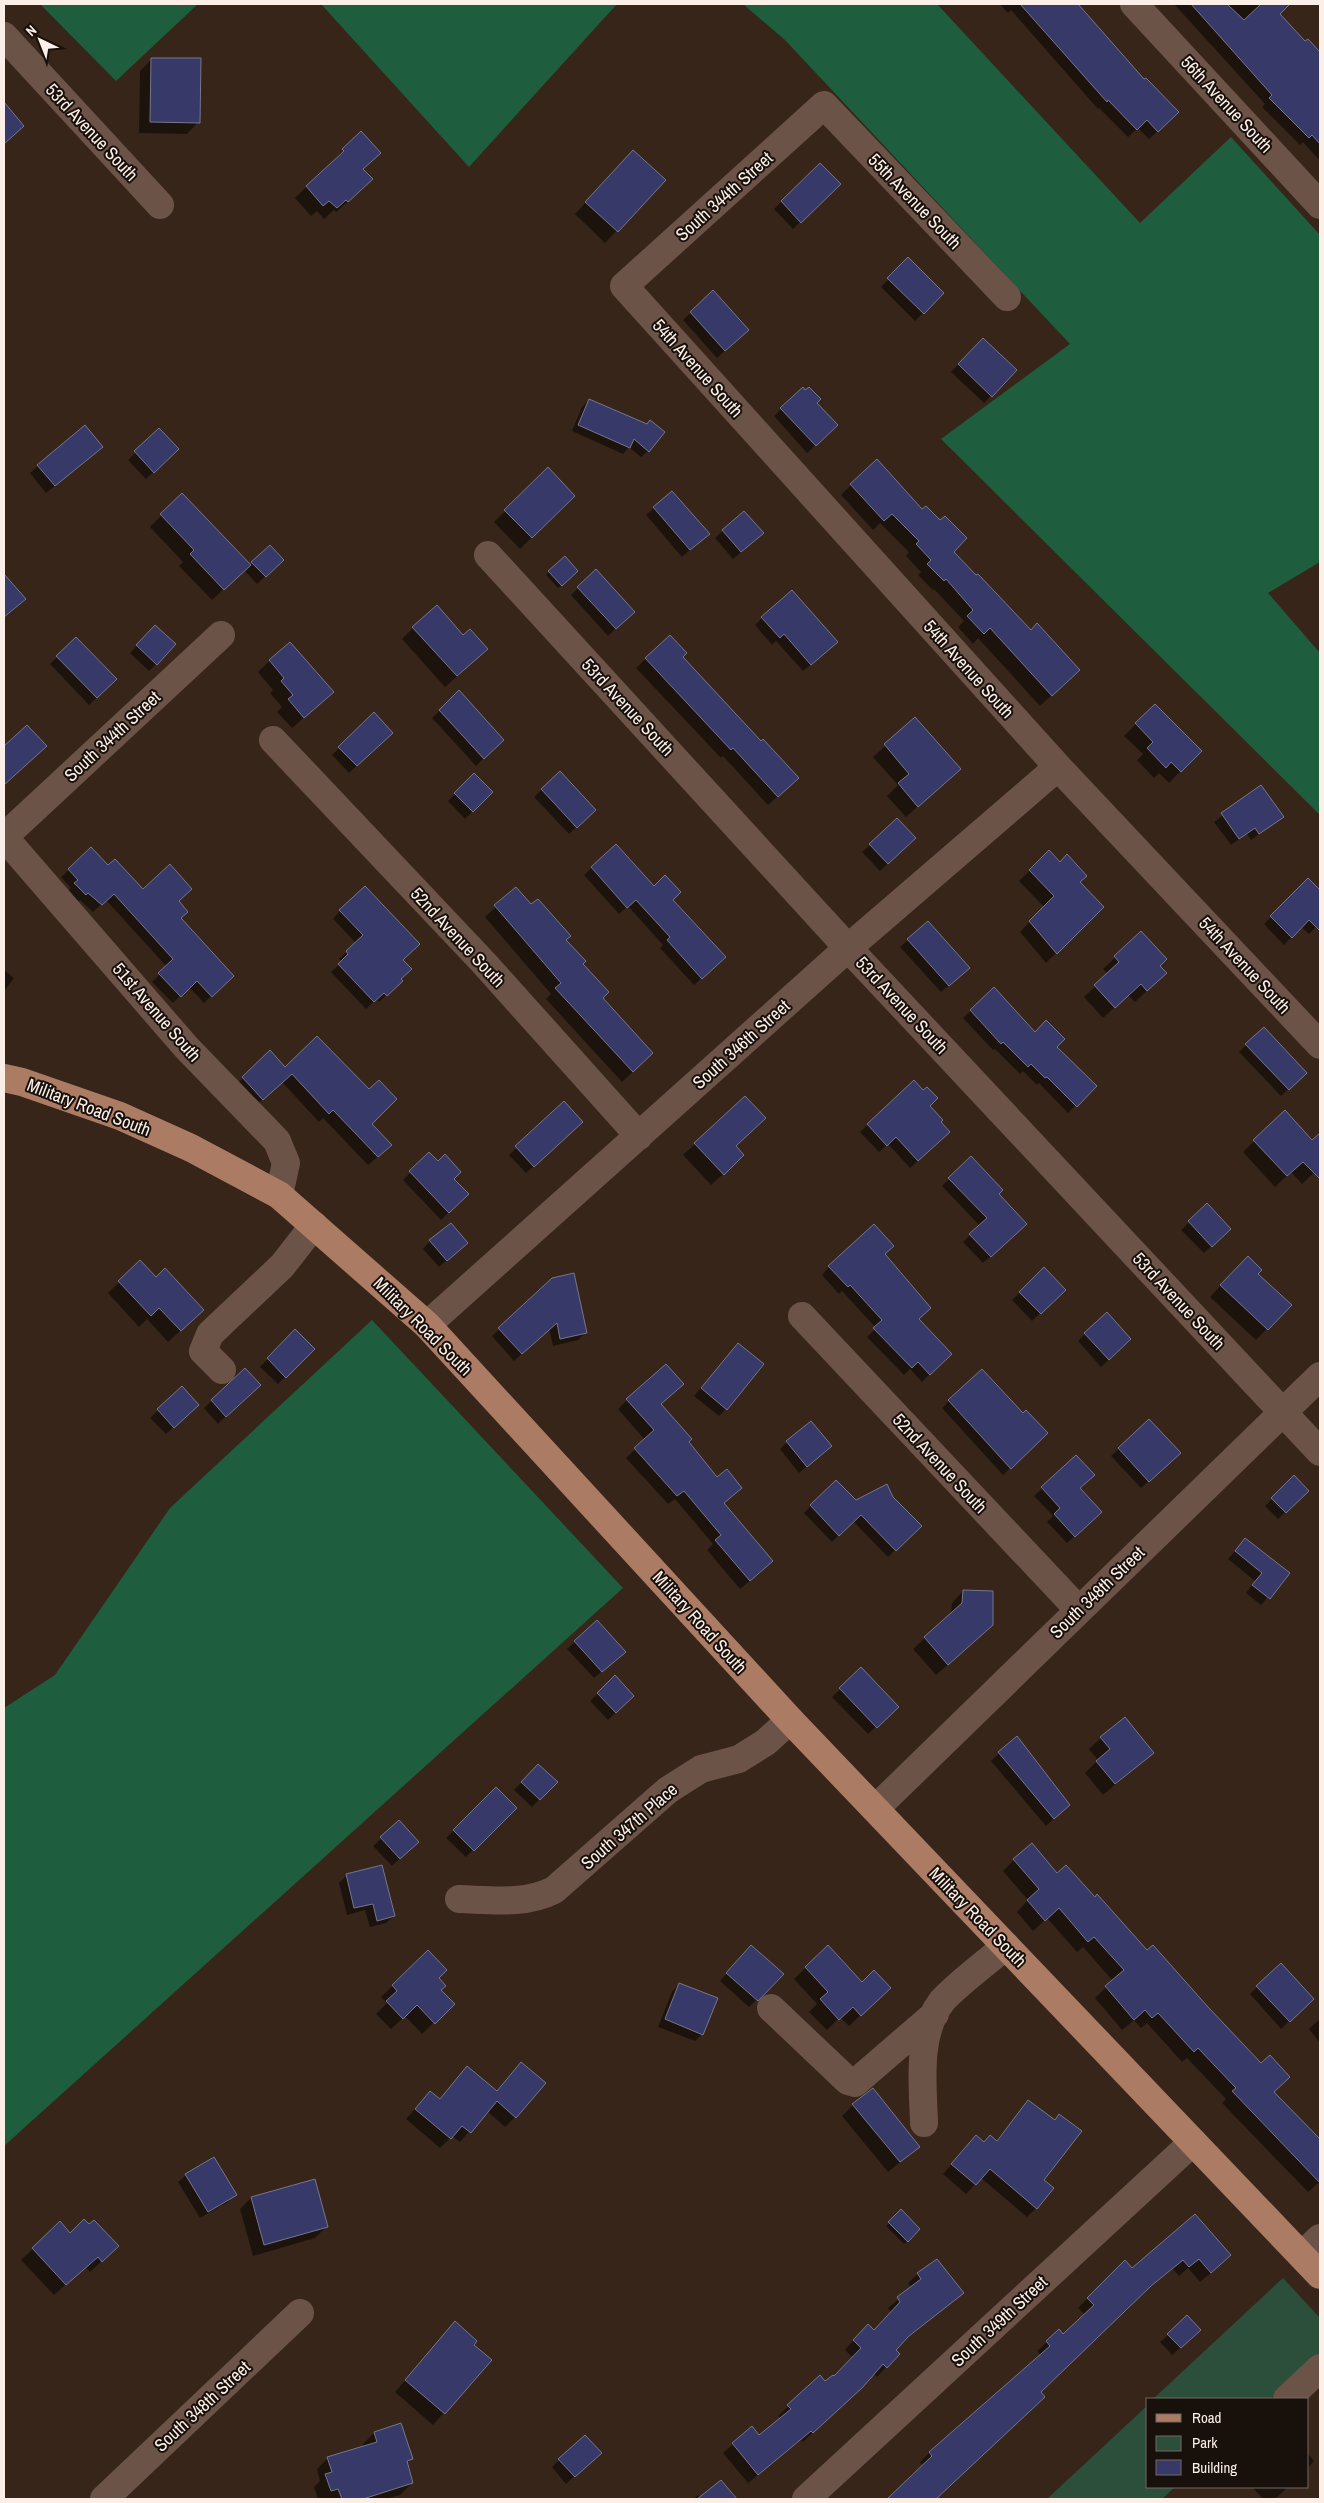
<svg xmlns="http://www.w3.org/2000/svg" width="1324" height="2503" viewBox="0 0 1324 2503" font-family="'Archivo Narrow',sans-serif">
  <rect width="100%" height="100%" fill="#372519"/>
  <!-- green -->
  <path fill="#2c4f3c" d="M1283,2278l37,40v35l-50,46h-117z
    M1148,2405v82h27l-13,12h-115z"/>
  <!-- forest -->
  <path fill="#1e5e3f" d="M40,4h158l-82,77z
    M321,4h296l-148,163z
    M743,4h194l203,219 91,-86 89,98v327l-52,31 52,60v162l-379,-376 129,-95 -285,-304z
    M372,1320l251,268 -619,558v-438l51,-33 115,-167z"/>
  <!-- shadow -->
  <path fill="#0007" d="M1000,4h75l69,77 25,40 -20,18 -11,-11 -10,9 -29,-29 -1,1 -87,-99 -3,3z
    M1174,4h100l7,7 -3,3 42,45v102l-17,-19 -3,3 -38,-38 3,-3z
    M152,59l46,63 -11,12 -48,-1 1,-62z
    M361,133l1,36 -2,22 -24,21 -2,-2 -10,9 -7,-8 -6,5 -16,-18z
    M622,163l42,17 -59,63 -30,-29z
    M820,165l19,19 -46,45 -19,-20z
    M908,259l35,34 -28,28 -34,-34z
    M713,292l27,45 -23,21 -34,-38z
    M983,339l8,57 -7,7 -33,-31z
    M589,400l57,26 2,25 -7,6 -12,-10 -6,7 -51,-23 10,-24z
    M815,403l14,30 -22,20 -33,-37 7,-7z
    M159,430l11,27 -24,22 -18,-19z
    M94,454l-48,39 -16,-20 8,-7z
    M548,469l26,27 -54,53 -26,-27z
    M851,485l101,67 116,128 -28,26 -62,-68 -5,6 -15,-17 6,-6 -30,-32 -1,1 -15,-15 3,-3 -15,-16 3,-4 -29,-29 -7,7 -32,-35z
    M672,493l36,41 -26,23 -36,-42z
    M182,495l68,70 20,-18 12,13 -25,24 -13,-14 -32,30 -33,-34 4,-4 -33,-35z
    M744,512l11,28 -22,19 -18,-21z
    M576,571l-18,17 -12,-13 3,-3z
    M578,588l48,31 -18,17 -37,-41z
    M762,618l67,31 -26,22 -27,-30 -4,4 -17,-20z
    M413,628l50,8 12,24 -30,27 -43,-48z
    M148,634l8,30 -7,7 -19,-18z
    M670,636l11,21 107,130 -20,18 -45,-49 -2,2 -85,-90z
    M76,638l40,41 -27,26 -39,-41z
    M289,643l32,60 -29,25 -15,-16 5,-5 -12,-14 3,-3 -15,-18z
    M459,692l36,55 -19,19 -44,-48z
    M1155,705l45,46 -31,32 -10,-10 -5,5 -17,-18 6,-6 -19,-18z
    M374,714l17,19 -42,40 -17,-18z
    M915,719l44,50 -53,48 -19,-21 11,-11 -25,-28z
    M559,773l35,37 -25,24 -35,-37z
    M474,775l18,17 -27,27 -17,-18z
    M1261,787l21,30 -31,23 -4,-6 -16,11 -17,-23z
    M870,845l36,1 -26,25 -18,-19z
    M616,846l38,41 18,13 44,65 -22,20 -34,-37 3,-3 -35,-39 -9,8 -35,-39z
    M1049,852l53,55 -56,56 -26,-31 24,-25 -25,-26z
    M108,867l35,24 34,11 3,16 45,65 -21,20 -15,-16 -16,16 -21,-21 15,-15 -61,-67 -13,12 -13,-12 -2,2 -10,-11 3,-3 -10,-11 8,-7z
    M1308,880l12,11v32l-11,11 -8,-7 -17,18 -20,-21z
    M516,889l49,51 17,24 59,100 -19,18 -76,-83 5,-5 -66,-77z
    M340,911l62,49 -3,19 2,2 -22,21 -3,-3 -10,10 -35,-37 11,-10 -3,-3 17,-16 -23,-24z
    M1141,933l17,33 -4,18 -19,18 -7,-7 -25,23 -19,-21 24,-23 -5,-5z
    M908,940l53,35 -20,17 -41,-45z
    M4,970l10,8 -10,13z
    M994,989l40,45 22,13 39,39 -27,27 -29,-30 -2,2 -14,-14 -3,3 -25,-25 -2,1 -30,-32z
    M1246,1045l59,28 -24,23 -42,-44z
    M270,1052l15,17 85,55 11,30 -13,11 -45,-47 -4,4 -37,-40 -29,26 -19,-21z
    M914,1082l25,40 2,17 -31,29 -22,-24 -9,8 -19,-20z
    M564,1103l10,26 -48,44 -17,-18z
    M1317,1138l3,4v25l-18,17 -11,-12 -16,15 -32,-35 11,-11 58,1z
    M695,1144l40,3 -4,20 -20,18 -28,-30z
    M429,1154l38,40 -26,26 -38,-40z
    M971,1158l27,36 20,37 -35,32 -20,-21 17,-16 -38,-40z
    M1207,1205l15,31 -18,17 -23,-23z
    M430,1241l29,9 -20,17 -16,-18z
    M884,1255l33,64 33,35 -28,28 -12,-13 -6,6 -37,-38 9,-9 -34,-37 -3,3 -17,-19 7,-8z
    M140,1262l51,59 -23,21 -21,-23 -8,8 -31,-34z
    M1044,1269l20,21 -32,31 -20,-21z
    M1236,1269l21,5 33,31 -34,35 -46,-43z
    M553,1280l33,52 -8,8 -25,6 -4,-18 -35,33 -22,-25z
    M295,1331l18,18 -35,35 -18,-17z
    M1085,1334l37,13 -21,20 -23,-26z
    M731,1352l-5,57 -7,7 -25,-20z
    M245,1370l6,22 -33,32 -14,-16z
    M182,1388l8,24 -24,22 -16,-16z
    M627,1400l33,4 57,74 23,10 -17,16 40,66 -23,19 -33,-39 6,-6 -38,-45 -7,5 -42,-46 19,-18 -27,-31z
    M949,1401l74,14 23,18 -43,42 -61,-67z
    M1149,1421l23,39 -31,28 -30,-32z
    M787,1442l43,4 -31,27 -19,-24z
    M1076,1457l2,32 15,30 -26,24 -20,-21 6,-6 -19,-20z
    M1294,1477l14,14 -30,28 -13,-13z
    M836,1481l20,21 57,31 -25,24 -35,-36 -21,21 -28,-29z
    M1245,1540l43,33 -27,32 -15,-12 9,-12 -27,-22z
    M963,1591l17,46 -44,38 -23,-26 38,-35 1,-11z
    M597,1622l19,37 -22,19 -27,-29z
    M861,1669l29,45 -22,20 -36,-37z
    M615,1677l10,26 -17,17 -18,-19z
    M1016,1738l45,74 -15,14 -55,-65z
    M1101,1738l51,15 -49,42 -18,-22 13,-13 -9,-11z
    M538,1765l18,17 -24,25 -18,-17z
    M496,1788l19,20 -49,49 -20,-19z
    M399,1822l11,27 -18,17 -19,-20z
    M1014,1860l43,15 263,266v44l-2,-2 -10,9 -86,-89 4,-4 -39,-41 -5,4 -35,-39 -6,5 -7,-8 -12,10 -27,-32 18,-17 -30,-34 -6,5 -30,-34 -14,13 -16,-19 11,-12 -25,-29z
    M381,1867l13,49 -8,7 -16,4 -5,-17 -18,5 -8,-32 7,-7z
    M828,1947l50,52 -29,27 -9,-9 -13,13 -18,-18 8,-8 -23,-25z
    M428,1952l12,38 13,14 -31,30 -17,-18 -14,13 -15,-15 11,-11 -6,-6z
    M744,1954l38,20 -33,33 -29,-26z
    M679,1984l23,50 -7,7 -37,-14 14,-35z
    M1257,1987l48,19 -24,23 -31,-35z
    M1320,2019v24l-11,-14z
    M522,2063l-7,54 -10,10 -18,-16 -27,31 -8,-6 -12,12 -34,-29 24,-27 9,8 28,-32 29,24z
    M1028,2102l26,19 5,-5 -23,92 -9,9 -46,-39 -15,16 -23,-20 33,-37 7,6 13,-2z
    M853,2105l65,42 -30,25 -46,-56z
    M186,2175l49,20 -7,7 -28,16 -22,-36z
    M251,2198l75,29 -11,11 -62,18 -13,-47z
    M901,2211l18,18 -15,15 -18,-18z
    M1195,2215l25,50 -20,17 -12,-14 -9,8 -6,-7 -33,26 -101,97 -5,14 -99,93h-46l34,-33 -3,-4 10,-10 111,-97 -4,-4 10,-9 16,-7 22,-20 -7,-7 47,-46 7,8z
    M60,2223l10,12 35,23 -15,14 -5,-5 -31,28 -33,-35z
    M918,2274l44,19 -61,50 -7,7 4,4 -21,23 -4,-4 -70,69 -2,-2 -53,43 -25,-30 29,-25 7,9 22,-18 -3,-3 42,-39 5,6 9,-5 19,-20 -8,-8 13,-15 16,-4 17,-19 -3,-4 24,-20 -4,-5z
    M455,2323l17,22 18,15 -57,65 -38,-33z
    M1168,2335l24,2 -20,18 -12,-13z
    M400,2425l11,34 -5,5 6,19 -12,12 -14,4h-68l-4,-12 6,-6 -3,-12 11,-11 35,-11v-3l11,-11z
    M1308,2454l6,7 -6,7z
    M559,2460h33l-26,24 -14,-17z
    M721,2482l14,17h-41l4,-4 2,3z
    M1252,2487h36l-13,12h-12z"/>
  <!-- building -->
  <path fill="#373969" stroke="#75778d" d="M1020,4h58l66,75 2,-1 33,34 -21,20 -11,-12 -10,10 -29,-30 -1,2z
    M1191,4h36l17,16 17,-16h29l-10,10 25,27 3,-2 12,13v92l-8,-9 -3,3 -40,-40 3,-3z
    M151,58h50l-1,65 -50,-1z
    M4,102l20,24 -20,18z
    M361,131l20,22 -18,16 10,10 -25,23 -2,-2 -9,8 -8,-7 -6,5 -17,-20 38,-35 -2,-2z
    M633,150l33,30 -48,52 -33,-30z
    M820,163l21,21 -40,39 -20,-22z
    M908,257l36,36 -20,21 -37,-36z
    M713,290l36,40 -24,21 -35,-39z
    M983,338l34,32 -25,27 -34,-33z
    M803,387l2,3 4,-3 12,12 -4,4 21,22 -22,21 -36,-38z
    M589,399l58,25 3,-4 15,12 -16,20 -15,-13 -4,9 -52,-23z
    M85,425l18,22 -48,39 -18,-21z
    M159,428l20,21 -25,24 -20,-22z
    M877,459l45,50 4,-3 14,14 5,-4 22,22 -13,14 22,23 2,-1 53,56 6,-7 43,47 -28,26 -62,-68 -6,6 -17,-18 6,-6 -27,-31 -2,2 -17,-17 4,-4 -15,-16 3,-3 -27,-27 -8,7 -34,-37z
    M548,467l27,29 -43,42 -28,-28z
    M672,491l38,43 -20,16 -37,-43z
    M182,493l69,72 -27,25 -34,-36 4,-4 -34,-36z
    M744,511l20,22 -23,19 -19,-22z
    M270,545l14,15 -18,17 -15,-15z
    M565,556l13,15 -16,15 -14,-15z
    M596,569l39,43 -19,17 -39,-42z
    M4,574l22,25 -22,18z
    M792,590l46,52 -27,23 -27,-31 -4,4 -19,-21z
    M437,605l26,30 7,-6 18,20 -31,27 -45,-49z
    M155,625l21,19 -19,21 -21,-20z
    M670,635l17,18 -4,4 78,84 2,-2 36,39 -21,19 -45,-49 -2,2 -86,-92z
    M76,637l41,42 -20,19 -41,-42z
    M290,642l44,50 -30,26 -16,-19 5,-4 -12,-14 3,-3 -15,-18z
    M459,690l45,50 -20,19 -45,-49z
    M1155,704l47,47 -21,21 -10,-10 -5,6 -19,-20 6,-6 -18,-19z
    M374,712l19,21 -36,33 -19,-19z
    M915,717l46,52 -43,38 -20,-24 11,-9 -25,-30z
    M27,725l20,21 -43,39v-39z
    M560,771l36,39 -19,18 -36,-39z
    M474,773l19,19 -20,20 -19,-19z
    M1261,785l23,32 -25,17 -4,-6 -16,11 -18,-26z
    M897,818l19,20 -28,26 -19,-20z
    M616,844l38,42 11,-11 16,17 -8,8 53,57 -24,22 -35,-39 3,-3 -34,-37 -9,8 -36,-41z
    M91,847l17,18 7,-6 28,30 27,-25 22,25 -13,12 9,11 -7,6 53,58 -22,21 -15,-16 -16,16 -23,-24 15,-14 -59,-65 -12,11 -14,-12 -2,2 -12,-12 4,-3 -10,-11z
    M1049,850l11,12 7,-8 20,22 -7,6 24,25 -47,47 -28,-33 25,-25 -25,-26z
    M1308,878l12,12v41l-11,-11 -17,18 -22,-22z
    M365,886l55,58 -17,16 9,9 -11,10 2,2 -16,15 -3,-3 -10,9 -36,-38 10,-10 -2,-3 17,-16 -24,-25z
    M516,887l15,17 7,-5 33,37 -5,4 20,21 -3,3 26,28 -6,6 50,55 -20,19 -78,-84 6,-5 -67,-78z
    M928,921l42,47 -21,18 -42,-47z
    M1141,931l26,28 -7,7 7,7 -20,18 -6,-7 -26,24 -21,-23 25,-23 -5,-6z
    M994,987l41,45 11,-12 19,19 -8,8 40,39 -20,21 -30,-30 -2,1 -14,-14 -3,3 -25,-25 -2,2 -31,-34z
    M1264,1027l43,46 -18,17 -44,-46z
    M317,1036l52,53 10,-9 18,19 -25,25 20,21 -14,12 -45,-47 -4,4 -37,-40 -29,26 -21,-23 28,-27 15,17z
    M914,1080l9,10 4,-3 11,11 -8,8 13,14 -2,2 9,10 -32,29 -22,-24 -9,9 -20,-22z
    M745,1096l21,22 -30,28 8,9 -20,20 -30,-32z
    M564,1101l19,21 -49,45 -19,-21z
    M1285,1110l27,30 8,-7v46l-17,-17 -16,14 -34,-36z
    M429,1152l9,9 7,-7 16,18 -7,7 15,15 -20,19 -40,-42z
    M971,1156l32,34 -4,4 28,30 -36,33 -22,-23 18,-16 -39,-40z
    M1207,1203l24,26 -19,18 -24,-26z
    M451,1223l17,20 -21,18 -18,-21z
    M874,1224l20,22 -9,8 46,54 -12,11 33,35 -22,21 -12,-13 -6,6 -39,-40 9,-8 -32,-35 -2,2 -20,-21z
    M1248,1256l14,14 -4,4 34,31 -24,25 -48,-45z
    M140,1260l16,17 9,-9 39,42 -23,21 -22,-23 -8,8 -33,-35z
    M1044,1267l22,23 -25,24 -22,-22z
    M574,1273l13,60 -27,6 -3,-16 -35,31 -24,-26 54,-50z
    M1107,1312l24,27 -22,21 -25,-27z
    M295,1329l20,20 -29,29 -19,-20z
    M738,1343l26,21 -37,46 -26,-22z
    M666,1364l18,20 -23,20 31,35 -3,3 28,35 10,-8 15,19 -18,15 49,58 -23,20 -35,-41 6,-5 -37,-44 -7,5 -43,-48 20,-18 -28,-31z
    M245,1368l16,17 -35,32 -15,-17z
    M982,1369l41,44 3,-3 22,23 -37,36 -63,-69z
    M182,1386l17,19 -25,23 -17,-19z
    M1149,1419l32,34 -32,29 -31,-34z
    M811,1421l21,25 -25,21 -21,-26z
    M1076,1455l19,20 -15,13 22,24 -27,25 -21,-23 6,-6 -19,-21z
    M1294,1475l15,16 -23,22 -15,-15z
    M836,1480l20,20 31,-16 6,13 29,29 -26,25 -35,-36 -22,21 -29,-31z
    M1245,1538l45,35 -20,26 -18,-14 10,-12 -27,-22z
    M963,1590l30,1v34l-45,40 -24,-28 38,-34z
    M597,1620l29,32 -24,20 -28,-31z
    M861,1667l38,40 -22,21 -38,-40z
    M615,1675l19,21 -18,17 -19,-20z
    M1125,1717l29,36 -39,31 -19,-23 14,-12 -10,-12z
    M1017,1736l53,69 -16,14 -56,-67z
    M538,1764l20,18 -18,18 -19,-18z
    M496,1787l21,21 -43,43 -21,-21z
    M399,1820l20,22 -19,17 -20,-22z
    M1032,1843l25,30 9,-8 29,32 2,-3 50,56 6,-5 55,62 53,56 9,-8 20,22 -16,15 46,47v44l-88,-92 4,-3 -38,-40 -4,4 -36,-39 -6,5 -7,-8 -11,10 -29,-34 19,-16 -30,-33 -6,5 -29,-34 -14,13 -18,-21 12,-11 -26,-30z
    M382,1865l13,51 -18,5 -4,-17 -19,4 -8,-34z
    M751,1945l33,29 -26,27 -32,-28z
    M828,1945l34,37 12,-12 17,18 -30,28 -8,-9 -14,13 -19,-21 8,-7 -23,-25z
    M428,1950l19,20 -8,8 7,8 -5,4 14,14 -20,20 -18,-19 -14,14 -17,-18 11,-10 -5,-6z
    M1281,1963l33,36 -24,23 -34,-36z
    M679,1983l39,15 -15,37 -38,-16z
    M521,2062l25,21 -30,35 -19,-17 -26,32 -9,-7 -11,13 -36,-30 15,-18 10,8 27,-33 30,25z
    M873,2088l47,59 -20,15 -48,-58z
    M1028,2100l27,20 4,-6 23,17 -38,49 10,8 -17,21 -47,-40 -14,16 -25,-21 25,-29 8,7 6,-7 7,6z
    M214,2157l23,38 -29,17 -23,-38z
    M315,2179l13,48 -64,18 -13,-48z
    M901,2209l19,20 -12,13 -20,-20z
    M1195,2214l36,41 -20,18 -12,-14 -10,8 -6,-7 -32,26 -110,106 4,5 -109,102h-49l45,-43 -3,-4 121,-106 -4,-5 13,-12 4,5 31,-29 -7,-7 38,-38 7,8z
    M84,2219l5,5 5,-4 25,26 -17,16 -4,-5 -32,28 -34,-37 28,-27 10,12z
    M937,2259l27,34 -55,43 -13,14 4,4 -13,14 -4,-4 -20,23 -50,46 -2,-2 -53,44 -26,-32 20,-17 7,9 32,-26 -4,-4 33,-30 5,6 8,-6 1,1 27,-28 -8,-8 15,-16 6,6 26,-28 -3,-5 24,-18 -4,-6z
    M1187,2315l14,15 -20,18 -14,-14z
    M455,2321l22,20 -3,4 18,15 -47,54 -40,-34z
    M401,2423l12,36 -6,2 6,22 -50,16h-21l-4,-10 -7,2 -6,-17 7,-2 -5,-15 50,-15 -3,-10z
    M585,2435l17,18 -27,24 -17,-18z
    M721,2480l16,19h-40z"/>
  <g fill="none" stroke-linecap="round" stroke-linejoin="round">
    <!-- minor -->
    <path stroke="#6b5348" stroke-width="28" d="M1134,4l186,201
      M4,36l156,169
      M1007,297l-183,-192 -200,181 434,481 262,278
      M488,555l360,393 472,504
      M273,740l210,222 156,174
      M4,837l182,210 91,94 9,22 -7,32
      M4,837l217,-202
      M802,1316l276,293
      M427,1325l421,-377 210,-181
      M222,1370l-19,-19 7,-17 72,-68 32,-41
      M875,1809l445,-433
      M459,1899c32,1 66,6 95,-9l114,-100 33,-21 38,-10 27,-17 24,-22
      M771,2008l77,73 7,2 80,-69
      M924,2123c-1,-39 -8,-88 18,-122 14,-16 46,-40 64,-55
      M1302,2255l18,-17
      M1287,2399l33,-31
      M104,2499l196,-186
      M806,2499l387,-357"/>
    <!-- major -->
    <path stroke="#ac7b64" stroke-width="28" d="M4,1078l18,4 98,34 71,32 88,47 148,130 363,395 530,555"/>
  </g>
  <g text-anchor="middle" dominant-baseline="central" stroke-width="4" stroke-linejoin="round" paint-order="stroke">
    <!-- street labels -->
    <g font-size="18" fill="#fbefe7" stroke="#18100b">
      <text transform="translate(1227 104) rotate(47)">56th Avenue South</text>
      <text transform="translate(92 132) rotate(47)">53rd Avenue South</text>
      <text transform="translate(724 196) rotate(-42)">South 344th Street</text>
      <text transform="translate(915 201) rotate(46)">55th Avenue South</text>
      <text transform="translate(698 368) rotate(48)">54th Avenue South</text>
      <text transform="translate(969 669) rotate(48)">54th Avenue South</text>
      <text transform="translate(628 707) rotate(47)">53rd Avenue South</text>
      <text transform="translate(112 736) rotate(-43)">South 344th Street</text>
      <text transform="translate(458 937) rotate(47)">52nd Avenue South</text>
      <text transform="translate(1245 965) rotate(47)">54th Avenue South</text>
      <text transform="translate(902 1005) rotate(47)">53rd Avenue South</text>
      <text transform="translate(157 1012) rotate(49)">51st Avenue South</text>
      <text transform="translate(741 1044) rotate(-42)">South 346th Street</text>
      <text transform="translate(89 1107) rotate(21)">Military Road South</text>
      <text transform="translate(1179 1301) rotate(47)">53rd Avenue South</text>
      <text transform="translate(423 1326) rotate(45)">Military Road South</text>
      <text transform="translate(940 1463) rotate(47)">52nd Avenue South</text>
      <text transform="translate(1097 1592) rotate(-44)">South 348th Street</text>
      <text transform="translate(700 1622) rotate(48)">Military Road South</text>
      <text transform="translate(629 1826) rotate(-41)">South 347th Place</text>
      <text transform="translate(978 1917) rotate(46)">Military Road South</text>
      <text transform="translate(999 2321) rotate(-43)">South 349th Street</text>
      <text transform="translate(202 2406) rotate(-43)">South 348th Street</text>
    </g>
  </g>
  <!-- border -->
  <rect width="1324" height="2503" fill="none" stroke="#fbefe7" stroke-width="10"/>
  <!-- legend -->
  <rect x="1146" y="2398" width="162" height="90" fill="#18100b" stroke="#736963"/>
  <rect x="1156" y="2414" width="25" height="8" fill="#ac7b64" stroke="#736963"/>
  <text x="1192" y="2423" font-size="15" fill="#fbefe7">Road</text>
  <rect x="1156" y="2436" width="25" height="15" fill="#2c4f3c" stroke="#736963"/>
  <text x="1192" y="2448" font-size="15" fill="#fbefe7">Park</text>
  <rect x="1156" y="2460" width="25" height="15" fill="#373969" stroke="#736963"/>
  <text x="1192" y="2473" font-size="15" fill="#fbefe7">Building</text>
  <!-- north arrow -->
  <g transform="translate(40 40) rotate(317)" stroke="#18100b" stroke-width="4" paint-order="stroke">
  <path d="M0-4L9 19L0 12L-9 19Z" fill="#fbefe7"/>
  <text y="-8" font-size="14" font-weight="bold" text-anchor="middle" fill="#fbefe7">N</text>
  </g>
</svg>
